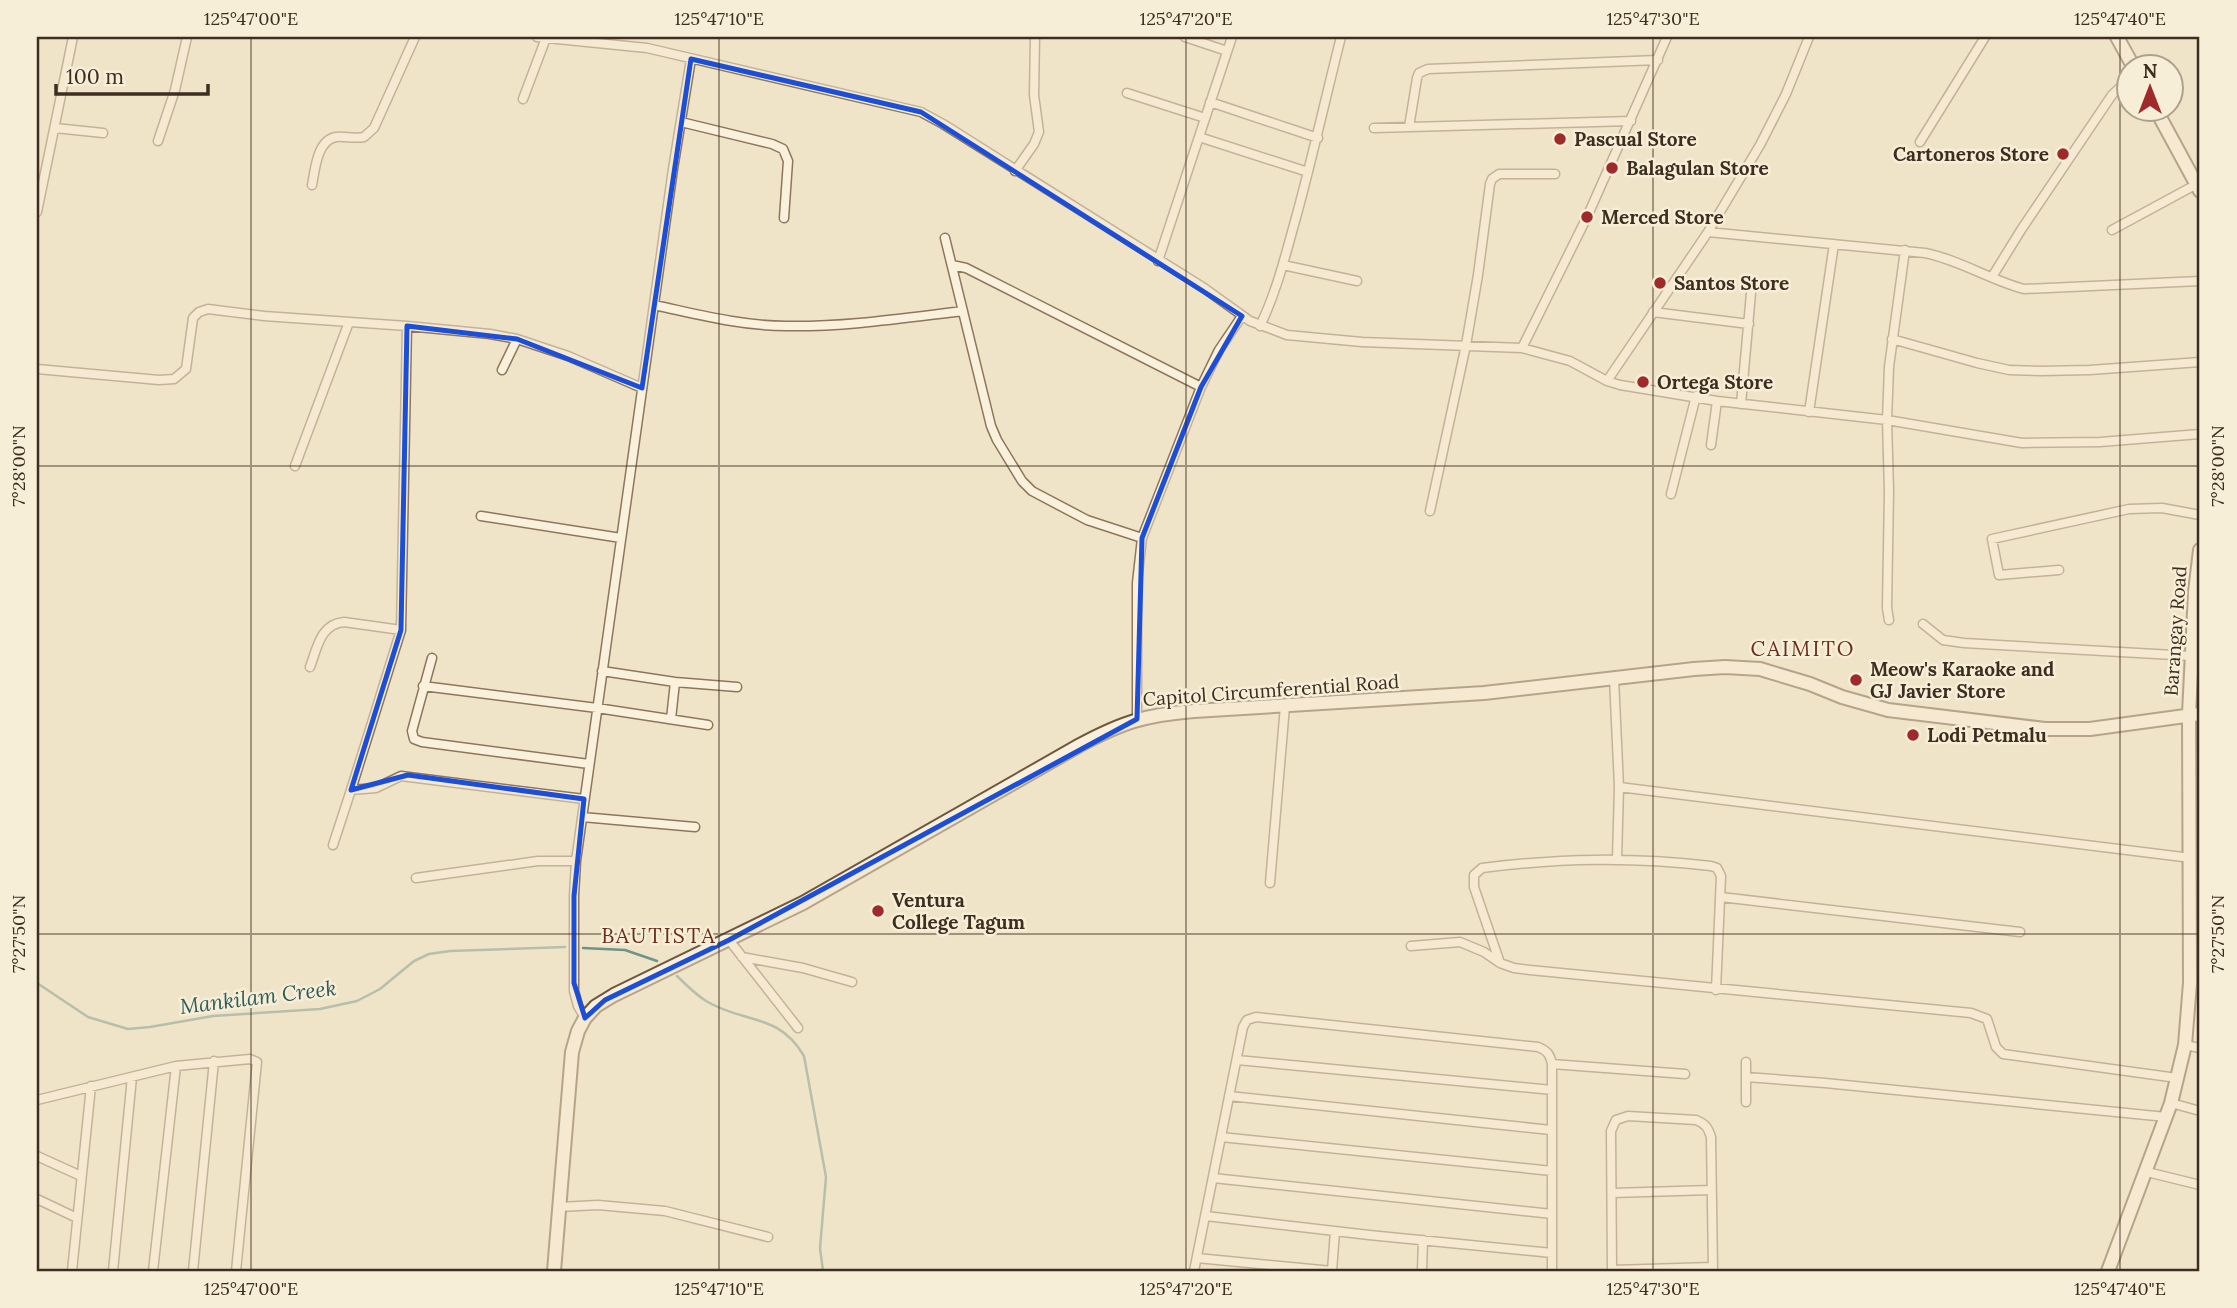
<svg xmlns="http://www.w3.org/2000/svg" width="2237" height="1308" viewBox="0 0 2237 1308" font-family="Lora,serif">
  <rect width="100%" height="100%" fill="#f0e4c8"/>
  <g fill="none" stroke-linecap="round" stroke-linejoin="round">
    <!-- stream -->
    <path stroke="#6f938a" stroke-width="2.5" d="M583,948l42,2 32,11
      M677,976c9,9 18,18 29,25 38,23 72,11 98,55l22,121 -6,71 3,23
      M37,983l51,34 40,12 22,-2 63,-11 107,-7 37,-8 23,-12 34,-28 15,-7 21,-3 115,-4"/>
    <defs>
      <path id="street" d="M537,37l110,11 274,64 22,12 261,164 46,33 37,14 75,7 160,6 48,13 37,20 13,4 97,16 170,19 135,23 78,-1 100,-8
        M1185,37l42,14
        M1127,93l78,25
        M523,99l23,-61
        M1210,102l108,36
        M681,122l91,22 11,5 5,12 -4,57
        M1409,127l8,-49 2,-5 9,-4 230,-9
        M55,128l48,5
        M1374,128l257,-7
        M1199,137l109,35
        M158,141l17,-51 12,-53
        M1920,142l65,-105
        M1015,171l19,-27 5,-12 -5,-37 1,-58
        M312,185c3,-15 5,-45 24,-48 9,-1 18,2 28,0l10,-9 41,-91
        M37,212l36,-175
        M2112,230l85,-46
        M1708,232l217,21c35,7 65,27 99,36l176,-8
        M945,238l46,188 6,14 25,41 10,10 55,29 55,18
        M1158,261l74,-224
        M952,265l14,3 235,119
        M1283,265l74,16
        M1992,277l29,-47 91,-135 16,-15
        M654,305c43,9 88,21 132,21 59,1 118,-8 177,-15
        M1653,312l96,12
        M407,326l83,8 27,5
        M1260,326c17,-35 26,-73 37,-112 16,-59 29,-118 44,-177
        M1892,339l85,24 32,7 32,1 49,-1 110,-8
        M1522,348l65,-131 80,-180
        M37,369l122,11 15,-1 12,-10 7,-51 6,-6 9,-3 56,7 143,10 -6,304 -50,160
        M502,370l15,-31 51,17 74,32
        M1607,381l101,-149 52,-87 26,-51 23,-57
        M1741,404l10,-111
        M1809,412l25,-168
        M1711,445l6,-44
        M295,466l54,-144
        M1671,494l25,-98
        M1430,511l36,-166 12,-70 12,-91 2,-5 7,-5h56
        M481,516l140,22
        M2059,570l-60,5 -7,-36 137,-30 33,-1 38,7
        M1889,620l-2,-12 2,-117 -2,-71 2,-53 16,-117
        M1923,624l20,16 21,3 227,13
        M432,658l-20,73 2,8 8,3 167,22
        M310,667c7,-18 10,-43 34,-45l57,8
        M602,671l73,11 62,5
        M1614,678l5,109 -2,72
        M423,686l174,22 111,17
        M671,719l4,-37
        M1137,719v-136l5,-45 59,-151 18,-37 23,-34
        M1619,787l572,71
        M582,817l113,10
        M333,845l18,-55 25,-2 25,-12 183,23
        M416,878l122,-17h38
        M1270,883l15,-177
        M1721,897l299,35
        M729,940l69,88
        M1411,946l49,-4 24,10 16,11 14,5 16,2 441,43 16,6 9,28 7,7 174,24
        M742,957l61,11 49,14
        M1500,963l-26,-76v-12l8,-7c80,-10 149,-11 229,-2l6,2 4,8 -5,114
        M585,1018l-7,-12 -4,-15v-95l2,-35 97,-692 18,-110
        M2185,1045l15,3
        M1237,1060l315,30
        M1552,1064l133,10
        M1746,1077l79,6 341,34
        M1229,1096l322,34
        M37,1100l139,-34 74,-7 7,3 -21,209
        M1746,1102v-40
        M2171,1103l29,8
        M1221,1137l331,34
        M37,1156l44,20
        M2147,1172l53,13
        M1213,1178l339,36
        M1612,1193l99,-3
        M37,1199l40,19
        M559,1207l39,-2 67,6 103,26
        M1206,1216l163,19 183,18
        M1197,1258l135,13
        M1612,1270l101,-3
        M72,1271l19,-185
        M113,1271l19,-194
        M153,1271l23,-205
        M193,1271l21,-210
        M1194,1271l49,-244 4,-7 9,-3 282,30c10,4 12,8 14,17v207
        M1332,1271l3,-40
        M1422,1271l1,-31
        M1612,1271l-1,-140 5,-11 12,-4 68,4c10,4 12,8 15,17l2,134"/>
      <path id="secondary" d="M2117,37l16,29
        M2155,108l45,83
        M554,1271l18,-219 6,-21 7,-13 11,-12 18,-11 189,-92 277,-158c43,-23 65,-30 114,-34l290,-18 210,-24 31,-2 35,2 50,15 32,13 46,13 157,19h45l110,-15
        M2108,1271l63,-168 14,-58 5,-62 -1,-269 6,-122 5,-42"/>
    </defs>
    <!-- street casing -->
    <use href="#street" stroke="#8d765c" stroke-width="11"/>
    <!-- secondary casing -->
    <use href="#secondary" stroke="#6f573f" stroke-width="16"/>
    <!-- street -->
    <use href="#street" stroke="#faf1dc" stroke-width="8"/>
    <!-- secondary -->
    <use href="#secondary" stroke="#faf1dc" stroke-width="12"/>
  </g>
  <!-- marked area -->
  <path d="M0 0H2237V1308H0ZM691,59l230,53 321,204 -41,71 -59,151 -5,181 -408,221 -124,60 -20,18 -11,-35v-87l10,-97 -176,-24 -57,15 50,-160 6,-304 110,13 125,49z" fill="#f0e4c8" fill-opacity=".55" fill-rule="evenodd"/>
  <path fill="none" stroke="#1d4ed8" stroke-width="5" stroke-linejoin="round" d="M691,59l230,53 321,204 -41,71 -59,151 -5,181 -408,221 -124,60 -20,18 -11,-35v-87l10,-97 -176,-24 -57,15 50,-160 6,-304 110,13 125,49z"/>
  <!-- ticks -->
  <path fill="none" stroke="#3d2e20" stroke-width="2" stroke-opacity="0.45" d="M251,37v1234M719,37v1234M1186,37v1234M1653,37v1234M2120,37v1234M37,466h2163M37,934h2163"/>
  <!-- markers -->
  <g fill="#9e2a2b" stroke="#f7eed8" stroke-width="2.5">
    <circle cx="1560" cy="139" r="7"/>
    <circle cx="2063" cy="154" r="7"/>
    <circle cx="1612" cy="168" r="7"/>
    <circle cx="1587" cy="217" r="7"/>
    <circle cx="1660" cy="283" r="7"/>
    <circle cx="1643" cy="382" r="7"/>
    <circle cx="1856" cy="680" r="7"/>
    <circle cx="1913" cy="735" r="7"/>
    <circle cx="878" cy="911" r="7"/>
  </g>
  <g text-anchor="middle" dominant-baseline="central" stroke-width="5" stroke-linejoin="round" paint-order="stroke">
    <!-- poi labels -->
    <g font-size="19" font-weight="bold" fill="#3d2e20" stroke="#f7eed8" text-anchor="start">
      <text x="1574" y="139">Pascual Store</text>
      <text x="2049" y="154" text-anchor="end">Cartoneros Store</text>
      <text x="1626" y="168">Balagulan Store</text>
      <text x="1601" y="217">Merced Store</text>
      <text x="1674" y="283">Santos Store</text>
      <text x="1657" y="382">Ortega Store</text>
      <text x="1870" y="669">Meow's Karaoke and<tspan x="1870" dy="22">GJ Javier Store</tspan></text>
      <text x="1927" y="735">Lodi Petmalu</text>
      <text x="892" y="900">Ventura<tspan x="892" dy="22">College Tagum</tspan></text>
    </g>
    <!-- street labels -->
    <g font-size="19" fill="#3d2e20" stroke="#f7eed8">
      <text transform="translate(2175 631) rotate(-86)">Barangay Road</text>
      <text transform="translate(1271 690) rotate(-4)">Capitol Circumferential Road</text>
    </g>
    <!-- neighbourhood labels -->
    <g font-size="21" letter-spacing="2" fill="#6b2e1e" stroke="#f7eed8">
      <text x="1803" y="648">CAIMITO</text>
      <text x="659" y="935">BAUTISTA</text>
    </g>
    <!-- water labels -->
    <g font-size="21" font-style="italic" fill="#2f5d5a" stroke="#f7eed8">
      <text transform="translate(258 997) rotate(-7)">Mankilam Creek</text>
    </g>
  </g>
  <!-- border -->
  <rect width="2237" height="1308" fill="none" stroke="#f7eed8" stroke-width="77"/>
  <!-- north arrow -->
  <g transform="translate(2150 88)"><circle r="33" fill="#f7eed8" stroke="#ada18e" stroke-width="2"/>
  <path d="M0-5L12 26L0 18L-12 26Z" fill="#9e2a2b"/>
  <text y="-10" font-size="19" font-weight="bold" text-anchor="middle" fill="#3d2e20">N</text>
  </g>
  <!-- scale -->
  <path d="M56 84v10h152v-10" fill="none" stroke="#3d2e20" stroke-width="3.5"/>
  <text x="66" y="84" font-size="21" fill="#3d2e20" stroke="#f7eed8" stroke-width="5" paint-order="stroke">100 m</text>
  <rect x="38" y="38" width="2160" height="1232" fill="none" stroke="#3d2e20" stroke-width="2.5"/>
  <g font-size="18" text-anchor="middle" fill="#3d2e20">
    <text x="251" y="25">125°47'00"E</text>
    <text x="719" y="25">125°47'10"E</text>
    <text x="1186" y="25">125°47'20"E</text>
    <text x="1653" y="25">125°47'30"E</text>
    <text x="2120" y="25">125°47'40"E</text>
    <text transform="translate(19 466) rotate(-90)" y="6">7°28'00"N</text>
    <text transform="translate(2218 466) rotate(-90)" y="6">7°28'00"N</text>
    <text transform="translate(19 934) rotate(-90)" y="6">7°27'50"N</text>
    <text transform="translate(2218 934) rotate(-90)" y="6">7°27'50"N</text>
    <text x="251" y="1295">125°47'00"E</text>
    <text x="719" y="1295">125°47'10"E</text>
    <text x="1186" y="1295">125°47'20"E</text>
    <text x="1653" y="1295">125°47'30"E</text>
    <text x="2120" y="1295">125°47'40"E</text>
  </g>
</svg>
